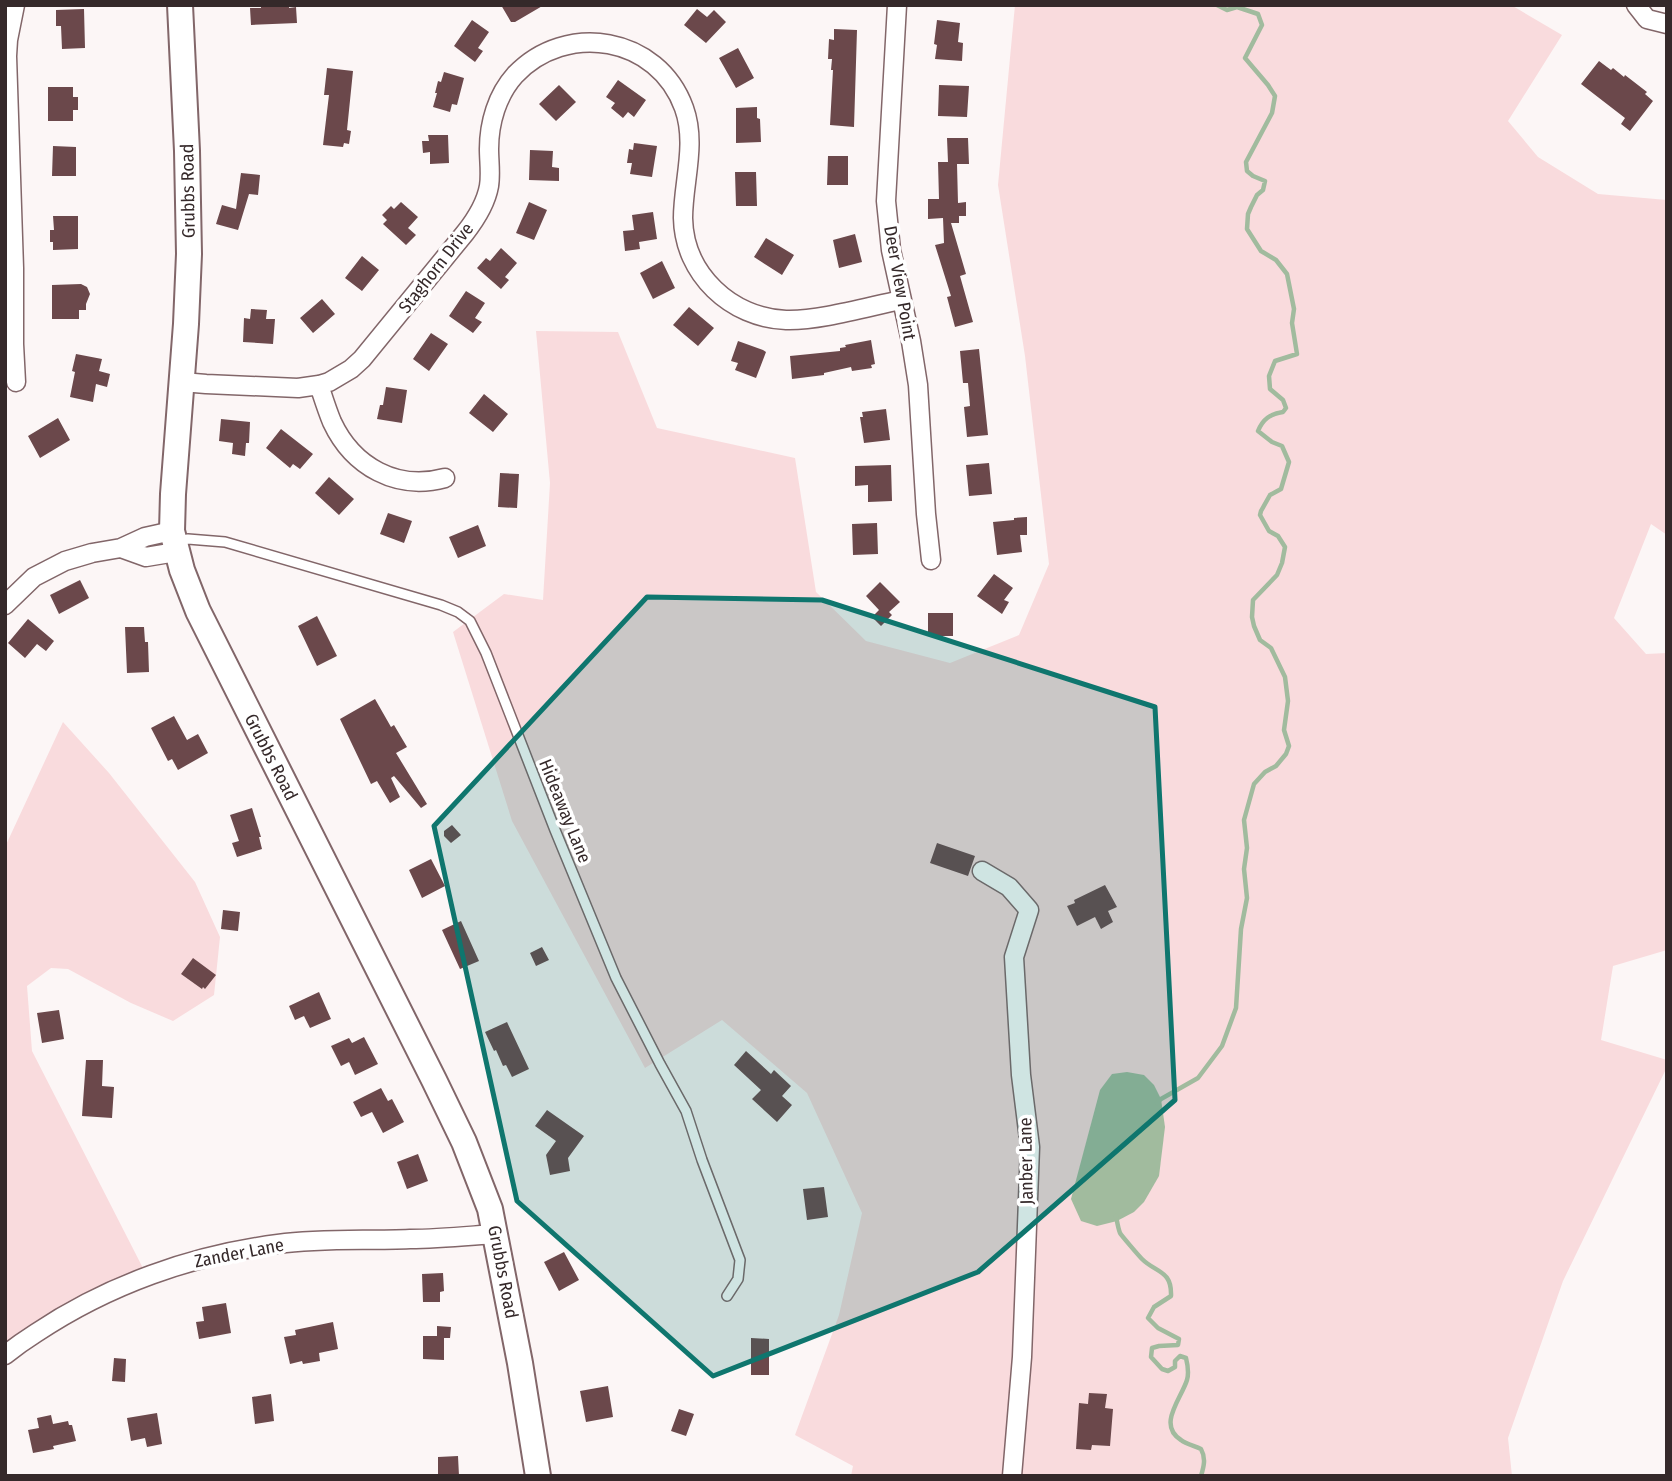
<svg xmlns="http://www.w3.org/2000/svg" width="1672" height="1481" viewBox="0 0 1672 1481" font-family="'Fira Sans Condensed',sans-serif">
  <rect width="100%" height="100%" fill="#fcf6f6"/>
  <!-- green -->
  <path fill="#f9dbdd" d="M1015,5h496l51,30 -54,86 30,36 60,37 69,6v335l-16,-11 -37,94 32,36 21,-1v297l-54,16 -12,74 66,20v7l-104,214 -55,157 4,38h-661l2,-10 -58,-31 44,-120 23,-102 -55,-120 -85,-73 -77,48 -133,-247 -59,-189 51,-38 39,6 7,-117 -14,-152 82,1 39,96 138,30 21,134 50,49 84,22 69,-28 30,-71 -24,-208 -27,-171z
    M63,722l46,51 86,109 25,55 -6,58 -41,26 -42,-18 -63,-34 -17,-1 -24,18 5,65 115,225 -142,79v-508z"/>
  <!-- water -->
  <path fill="#a1bb9e" d="M1127,1072l17,3 10,10 7,14 4,28 -6,49 -15,26 -10,10 -17,9 -20,5 -16,-5 -10,-22 29,-109 12,-16z"/>
  <g fill="none" stroke-linecap="round" stroke-linejoin="round">
    <!-- stream -->
    <path stroke="#a1bb9e" stroke-width="4.5" d="M1157,1103l4,-4 37,-21 24,-32 14,-38 5,-79 6,-31 -3,-29 3,-21 -3,-28 10,-36 11,-12 11,-6 10,-12 3,-8 -5,-16 4,-29 -3,-24 -14,-29 -11,-8 -6,-14 -2,-9 1,-17 24,-25 5,-12 3,-16 -7,-11 -9,-5 -9,-16 1,-4 9,-16 11,-6 8,-27 -7,-16 -10,-4 -14,-11c5,-12 12,-17 25,-19l3,-4 -3,-8 -13,-11 -1,-13 6,-15 22,-7 -5,-31 2,-14 -7,-35 -11,-14 -15,-9 -14,-22 1,-15 3,-7 6,-12 6,-5 2,-9 -12,-5 -6,-5 -1,-9 26,-49 3,-17 -7,-11 -23,-27 17,-33 -4,-11 -21,-7 -10,3 -10,-5
      M1116,1216c1,5 2,12 4,17 1,2 19,23 22,26 14,14 30,11 29,37l-17,11 -6,11 10,10 21,11 -1,6 -19,1 -7,2 -1,9 11,12 6,2 7,-4v-6l5,-5 6,2c2,8 3,15 1,22 -6,19 -30,45 -6,60 5,4 14,6 20,9 5,9 3,17 0,27"/>
  </g>
  <!-- building -->
  <path fill="#6b484b" d="M261,5h28v3l7,-1 1,16 -46,2 -1,-17h11z
    M501,5h43l-29,17h-4z
    M84,9l1,39 -23,1 -1,-23h-5v-16z
    M697,9l10,8 7,-7 12,12 -20,21 -22,-18z
    M472,20l17,12 -11,16 5,3 -8,11 -21,-16z
    M937,20l23,3 -2,19 5,1 -1,18 -27,-2 2,-14 -3,-1z
    M834,29l23,1 -3,97 -24,-2 3,-55h-2l1,-11h-4l1,-20 5,1z
    M738,48l16,30 -18,10 -17,-30z
    M1599,61l12,9 2,-2 11,9 1,-2 22,17 -2,2 8,7 -23,30 -9,-7 4,-6 -44,-34z
    M327,68l26,3 -6,59 4,1 -2,13 -5,-1 -1,4 -20,-2 6,-50h-5z
    M444,72l20,6 -7,27 -5,-1 -2,8 -17,-5 4,-14h-2l3,-12 3,1z
    M618,80l28,20 -12,17 -6,-5 -5,6 -12,-10 4,-5 -9,-6z
    M559,85l17,17 -20,19 -17,-17z
    M939,85l30,1 -2,31 -29,-1z
    M48,87h25v10h5v13h-5v11h-25z
    M757,107v11l3,1 1,23 -25,1v-35z
    M428,135h20l1,28 -19,1v-12l-7,1 -1,-12h7z
    M947,138h21l1,26h-12l1,39 8,-1v14h-7v7h-8l15,51 -6,2 13,46 -18,5 -8,-30 4,-1 -16,-51 9,-2 -1,-25 -15,1v-20h11l-1,-37h10z
    M634,143l23,3 -5,31 -22,-3 2,-11h-5l2,-14 4,1z
    M53,146l23,1v29h-24z
    M530,150l23,1 -1,16 7,1v13l-30,-1z
    M828,156h20v29h-21z
    M735,172h21l1,34h-21z
    M241,173l19,2 -2,20 -9,-1 -11,36 -22,-6 6,-19 14,4z
    M401,202l17,15 -10,11 8,7 -10,10 -23,-21 4,-4 -5,-5 9,-9 3,3z
    M529,202l18,8 -13,30 -18,-7z
    M653,212l4,27 -18,3 1,7 -15,2 -2,-20 11,-1 -2,-15z
    M53,216h25v33l-25,1v-8h-3v-12h4z
    M855,234l7,28 -23,6 -6,-28z
    M766,238l28,17 -12,20 -28,-18z
    M501,248l16,15 -12,14 4,3 -8,9 -24,-21 9,-10 4,3z
    M362,256l17,14 -17,21 -17,-13z
    M662,261l13,27 -22,11 -13,-26z
    M81,284l6,3 3,7 -4,10v6h-7v9h-27v-34z
    M466,291l19,12 -10,15 7,4 -9,11 -24,-17z
    M322,299l13,15 -22,19 -13,-15z
    M689,307l25,21 -16,18 -25,-21z
    M251,309l16,1 -1,9h9l-2,25 -30,-2 1,-24 6,1z
    M431,333l17,11 -19,27 -16,-12z
    M871,340l4,24 -4,1 1,3 -20,3 -1,-4 -27,6v2l-32,4 -2,-23 50,-5v-3l6,-1 -1,-2z
    M738,341l25,9 3,2 -10,26 -21,-8 3,-7 -7,-2z
    M979,349l9,86 -21,2 -3,-30 6,-1 -2,-23h-5l-3,-32z
    M76,354l26,5 -3,12 11,3 -3,13 -11,-3 -3,18 -23,-5 5,-25 -3,-1z
    M386,387l21,3 -5,33 -25,-4 3,-14h3z
    M484,394l24,20 -15,18 -24,-19z
    M886,409l4,31 -26,3 -4,-26h3l-1,-5z
    M58,418l12,22 -30,18 -12,-22z
    M221,419l29,3 -1,21h-3l-1,13 -13,-2 1,-11 -14,-2z
    M281,429l32,25 -13,15 -7,-5 -3,4 -24,-20z
    M989,463l3,31 -23,2 -3,-31z
    M891,465l1,36 -24,1v-17l-13,1v-20z
    M500,473l19,1 -2,34 -19,-1z
    M329,477l25,22 -15,16 -24,-22z
    M388,513l24,8 -8,22 -24,-9z
    M1027,517v18h-7l2,17 -25,3 -4,-33 21,-2v-2z
    M877,523l1,31 -25,1 -1,-31z
    M478,525l8,21 -28,12 -9,-21z
    M994,574l19,14 -9,12 5,2 -7,12 -25,-18z
    M80,580l9,18 -30,16 -9,-19z
    M880,582l20,20 -11,10 3,3 -11,11 -9,-9 7,-7 -13,-14z
    M928,613h25v23h-25z
    M317,616l20,40 -20,10 -19,-40z
    M28,619l26,22 -8,10 -9,-7 -12,14 -17,-15z
    M125,627h19l1,15h3l1,30 -22,1z
    M375,699l16,28 3,-2 13,22 -11,6 31,51 -6,4 -27,-32 -3,2 9,19 -10,6 -13,-22 -6,3 -31,-65z
    M174,716l13,24 11,-6 10,19 -30,17 -6,-11 -4,2 -17,-33z
    M252,808l9,29h-2l3,12 -25,8 -5,-14 7,-2 -9,-26z
    M452,825l9,10 -10,8 -7,-7v-5z
    M937,843l38,13 -7,20 -38,-13z
    M431,859l14,27 -23,12 -13,-28z
    M1105,885l12,22 -9,4 5,11 -12,7 -6,-12 -18,9 -10,-20 8,-3 -1,-3z
    M223,910l17,2 -2,19 -17,-2z
    M461,921l18,40 -19,8 -18,-39z
    M542,947l7,13 -13,6 -6,-13z
    M193,958l23,17 -11,14 -2,-2 -1,2 -21,-15z
    M319,992l12,27 -21,9 -6,-12 -9,4 -6,-14z
    M59,1010l5,29 -22,4 -5,-30z
    M507,1022l22,47 -17,8 -6,-12 -3,1 -7,-16 -2,1 -9,-19z
    M364,1037l14,27 -23,11 -6,-13 -8,4 -10,-20 18,-8 3,5z
    M746,1051l25,23 3,-4 17,16 -9,10 10,9 -15,17 -25,-23 9,-9 -27,-25z
    M86,1060h17l-1,26 12,1 -2,31 -30,-2z
    M381,1088l7,13 4,-2 12,23 -21,11 -11,-21 -11,5 -8,-15z
    M547,1110l37,26 -16,22 2,13 -20,4 -4,-20 10,-14 -21,-15z
    M418,1154l10,27 -21,8 -10,-27z
    M824,1187l4,30 -21,3 -4,-31z
    M564,1252l15,28 -20,11 -15,-29z
    M443,1273l1,18 -4,1v10h-17l-1,-28z
    M226,1303l5,30 -32,6 -3,-17 8,-1 -2,-14z
    M333,1322l5,27 -19,4 1,8 -17,3 -1,-3 -12,3 -6,-27 12,-2 -1,-5z
    M437,1326l14,1 -1,11h-6v22l-21,-1v-23h14z
    M751,1338l18,1v36h-18z
    M114,1358l12,1 -1,23 -13,-1z
    M608,1386l5,31 -27,5 -6,-31z
    M1089,1393l18,1 -2,14 8,1 -3,37 -18,-1 -1,5 -15,-1 3,-46 9,1z
    M271,1394l3,27 -19,3 -3,-27z
    M679,1409l15,5 -8,22 -15,-5z
    M157,1413l5,31 -15,3 -2,-9 -14,3 -4,-23z
    M51,1415l2,9 15,-3 1,4h3l4,16 -23,5 1,3 -21,4 -5,-23 11,-2 -2,-10z
    M458,1456l1,20h-21v-19z"/>
  <g fill="none" stroke-linecap="round" stroke-linejoin="round">
    <defs>
      <path id="lane" d="M175,542l13,-3 37,3 216,63 17,7 12,9 16,32 69,177 61,148 44,86 26,47 16,49 38,100 -2,19 -11,17"/>
      <path id="street" d="M15,5l-7,35 -1,16 7,212v76l2,38
        M897,5l-11,196 5,49 20,91 7,44 8,129 5,46
        M1636,5l11,14 20,5
        M182,382l24,2 92,4 21,-3 10,-3 22,-13 11,-10 103,-126c11,-14 21,-30 24,-47 2,-12 0,-25 0,-37 0,-26 8,-54 26,-74 51,-54 143,-39 169,33 13,36 -1,74 -1,110 1,56 48,100 103,102 33,1 81,-13 115,-20
        M319,385c4,12 8,25 13,37 21,45 65,69 113,56
        M121,548l25,9 30,-5
        M5,605l29,-28 31,-16 27,-8 29,-5 24,-11 27,-6
        M982,871l27,16 20,23 -15,47 7,118 9,72 -8,210 -10,119
        M5,1355c10,-8 20,-15 31,-22 72,-48 156,-78 242,-89 44,-6 88,-3 132,-5 29,0 57,-3 85,-5"/>
      <path id="secondary" d="M180,5l7,146 2,103 -3,70 -13,170 -1,37 10,39 16,41 236,469 30,62 26,67 30,154 18,113"/>
    </defs>
    <!-- lane casing -->
    <use href="#lane" stroke="#826669" stroke-width="12"/>
    <!-- street casing -->
    <use href="#street" stroke="#826669" stroke-width="21"/>
    <!-- secondary casing -->
    <use href="#secondary" stroke="#826669" stroke-width="28"/>
    <!-- lane -->
    <use href="#lane" stroke="#fff" stroke-width="9"/>
    <!-- street -->
    <use href="#street" stroke="#fff" stroke-width="18"/>
    <!-- secondary -->
    <use href="#secondary" stroke="#fff" stroke-width="24"/>
  </g>
  <!-- marked area -->
  <path fill="#0f766e" fill-opacity="0.2" stroke="#0f766e" stroke-width="5" stroke-linejoin="round" d="M647,597l175,3 333,107 20,393 -197,172 -265,104 -196,-175 -83,-375z"/>
  <g text-anchor="middle" dominant-baseline="central" stroke-width="7" stroke-linejoin="round" paint-order="stroke">
    <!-- street labels -->
    <g font-size="18" fill="#35292a" stroke="#fff">
      <text transform="translate(188 191) rotate(-91)">Grubbs Road</text>
      <text transform="translate(436 268) rotate(-52)">Staghorn Drive</text>
      <text transform="translate(900 283) rotate(80)">Deer View Point</text>
      <text transform="translate(271 757) rotate(63)">Grubbs Road</text>
      <text transform="translate(565 811) rotate(68)">Hideaway Lane</text>
      <text transform="translate(1026 1161) rotate(-91)">Janber Lane</text>
      <text transform="translate(239 1253) rotate(-11)">Zander Lane</text>
      <text transform="translate(503 1272) rotate(79)">Grubbs Road</text>
    </g>
  </g>
  <!-- border -->
  <rect width="1672" height="1481" fill="none" stroke="#35292a" stroke-width="14"/>
</svg>
